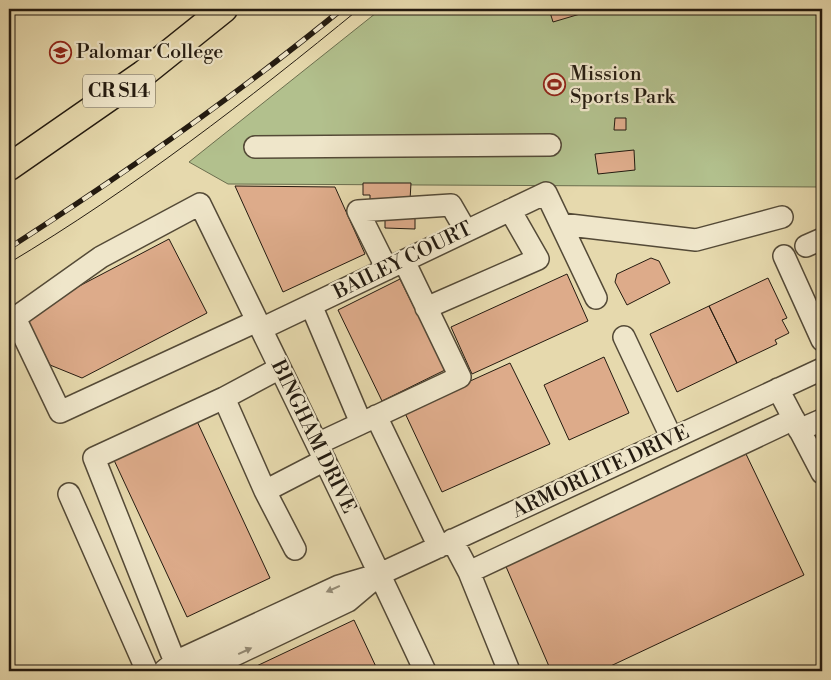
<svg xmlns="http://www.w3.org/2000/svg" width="831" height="680" viewBox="0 0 831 680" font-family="'Libre Bodoni',serif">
  <rect width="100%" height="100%" fill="#e6d9ad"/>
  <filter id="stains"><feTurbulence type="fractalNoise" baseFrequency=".004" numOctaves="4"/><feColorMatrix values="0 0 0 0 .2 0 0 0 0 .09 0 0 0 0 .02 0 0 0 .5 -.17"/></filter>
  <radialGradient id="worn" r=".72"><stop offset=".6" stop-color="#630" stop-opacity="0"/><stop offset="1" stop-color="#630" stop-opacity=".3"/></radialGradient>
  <!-- green -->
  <path fill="#b2c08d" stroke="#6b6e4e" d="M381,9h441v178l-594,-3 -39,-22z"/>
  <!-- building -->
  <path fill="#ddab8a" stroke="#241b10" d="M549,9h29l2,5 -27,8z
    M615,118h11v12h-12z
    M634,150l1,20 -37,4 -3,-20z
    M363,183h48l-1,17h-40v-5h-7z
    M235,186l100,1 30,67 -82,38z
    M385,214l30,1v14l-30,-1z
    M169,239l38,74 -125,65 -32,-13 -26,-50z
    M651,258l8,3 11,22 -43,22 -12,-23 2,-8z
    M567,274l21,47 -116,53 -21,-47z
    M768,278l19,40 -5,2 7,13 -14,7 2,4 -40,19 -28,-57z
    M400,279l45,91 -63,31 -44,-91z
    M709,306l28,57 -60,29 -27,-58z
    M604,357l25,56 -60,27 -25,-55z
    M510,363l40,81 -108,48 -38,-81z
    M196,419l74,159 -83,39 -74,-159z
    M746,454l58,121 -204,96h-49l-47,-109z
    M354,620l24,51h-132z"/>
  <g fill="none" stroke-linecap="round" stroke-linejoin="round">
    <defs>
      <path id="minor" d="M255,147l295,-2
        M561,224l135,16 86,-23
        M806,246l16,-7
        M784,256l38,84
        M387,269l-29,-58 93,-6 15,26
        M311,305l50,118
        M426,308l112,-49 -28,-49
        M257,321l-197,91 -45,-94 86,-61 99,-53c76,155 152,310 225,467
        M261,329l285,-136 50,105
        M624,337l48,102
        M778,389l44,84
        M376,416l63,131
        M799,430l23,-10
        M317,444l143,-67 -56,-116
        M265,491l-41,-93 56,-30
        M69,494l78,177
        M452,540l17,32 40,99
        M295,549l-30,-58 60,-31
        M469,572l325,-153
        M175,662l-81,-204 130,-60
        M164,671l11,-9 164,-76 41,-12 442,-205
        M201,671l147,-70 26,-22"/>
      <path id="major" d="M9,167l134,-93 81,-65"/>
    </defs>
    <!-- minor casing -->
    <use href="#minor" stroke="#544a37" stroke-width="24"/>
    <!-- major casing -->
    <use href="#major" stroke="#241b10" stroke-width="29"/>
    <!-- minor -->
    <use href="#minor" stroke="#efe6ca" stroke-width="21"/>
    <!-- major -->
    <use href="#major" stroke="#e6d9ad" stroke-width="26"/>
    <!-- tram -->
    <path stroke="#241b10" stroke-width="1" d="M9,263c124,-74 239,-163 350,-254"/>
    <defs>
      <path id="rail" d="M9,248c115,-74 227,-152 333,-239"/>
    </defs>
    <!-- rail casing -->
    <use href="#rail" stroke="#241b10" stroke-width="5.5"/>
    <!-- rail -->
    <use href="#rail" stroke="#efe6ca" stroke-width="4" stroke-dasharray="11" stroke-linecap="butt"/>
  </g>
  <!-- one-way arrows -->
  <defs><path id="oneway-solid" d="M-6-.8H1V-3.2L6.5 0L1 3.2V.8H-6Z" transform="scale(1.25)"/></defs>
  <g fill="#948b76">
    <use href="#oneway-solid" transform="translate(333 589) rotate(156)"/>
    <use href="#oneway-solid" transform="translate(245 651) rotate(-25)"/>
  </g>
  <!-- icons -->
  <defs>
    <symbol id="university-ring" viewBox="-11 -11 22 22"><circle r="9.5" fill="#efe6ca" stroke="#8f2418" stroke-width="1.5"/><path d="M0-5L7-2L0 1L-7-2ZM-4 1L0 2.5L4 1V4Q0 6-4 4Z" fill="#8f2418"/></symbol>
    <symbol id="stadium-ring" viewBox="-11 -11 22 22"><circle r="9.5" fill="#efe6ca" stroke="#8f2418" stroke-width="1.5"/><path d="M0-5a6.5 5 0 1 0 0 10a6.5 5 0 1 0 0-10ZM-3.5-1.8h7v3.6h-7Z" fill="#8f2418"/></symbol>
  </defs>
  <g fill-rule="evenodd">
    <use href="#university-ring" x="48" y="40" width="25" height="25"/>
    <use href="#stadium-ring" x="542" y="72" width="25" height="25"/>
  </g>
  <g text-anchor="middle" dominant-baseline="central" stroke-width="4.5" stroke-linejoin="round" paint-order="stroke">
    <!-- shield labels -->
    <rect fill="#efe6ca" stroke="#615848" stroke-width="1" x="83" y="74.5" width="72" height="33" rx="4"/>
    <g font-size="19" font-weight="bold" fill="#241b10">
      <text x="119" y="91">CR S14</text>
    </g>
    <!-- poi labels -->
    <g font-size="20" fill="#241b10" stroke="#efe6ca" text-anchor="start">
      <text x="76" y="52">Palomar College</text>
      <text x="570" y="74">Mission<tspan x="570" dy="23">Sports Park</tspan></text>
    </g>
    <!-- street labels -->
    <g font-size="20" fill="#241b10" stroke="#efe6ca">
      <text transform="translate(403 261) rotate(-26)">BAILEY COURT</text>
      <text transform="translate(313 437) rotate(64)">BINGHAM DRIVE</text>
      <text transform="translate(601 472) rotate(-25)">ARMORLITE DRIVE</text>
    </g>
  </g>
  <!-- margin -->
  <rect width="831" height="680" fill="none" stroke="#e6d9ad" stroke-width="30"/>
  <rect x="10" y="10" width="811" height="660" fill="none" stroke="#241b10" stroke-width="2.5"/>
  <rect x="15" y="15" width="801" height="650" fill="none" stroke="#241b10"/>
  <rect width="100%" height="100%" filter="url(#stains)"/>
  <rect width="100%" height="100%" fill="url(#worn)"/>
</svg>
